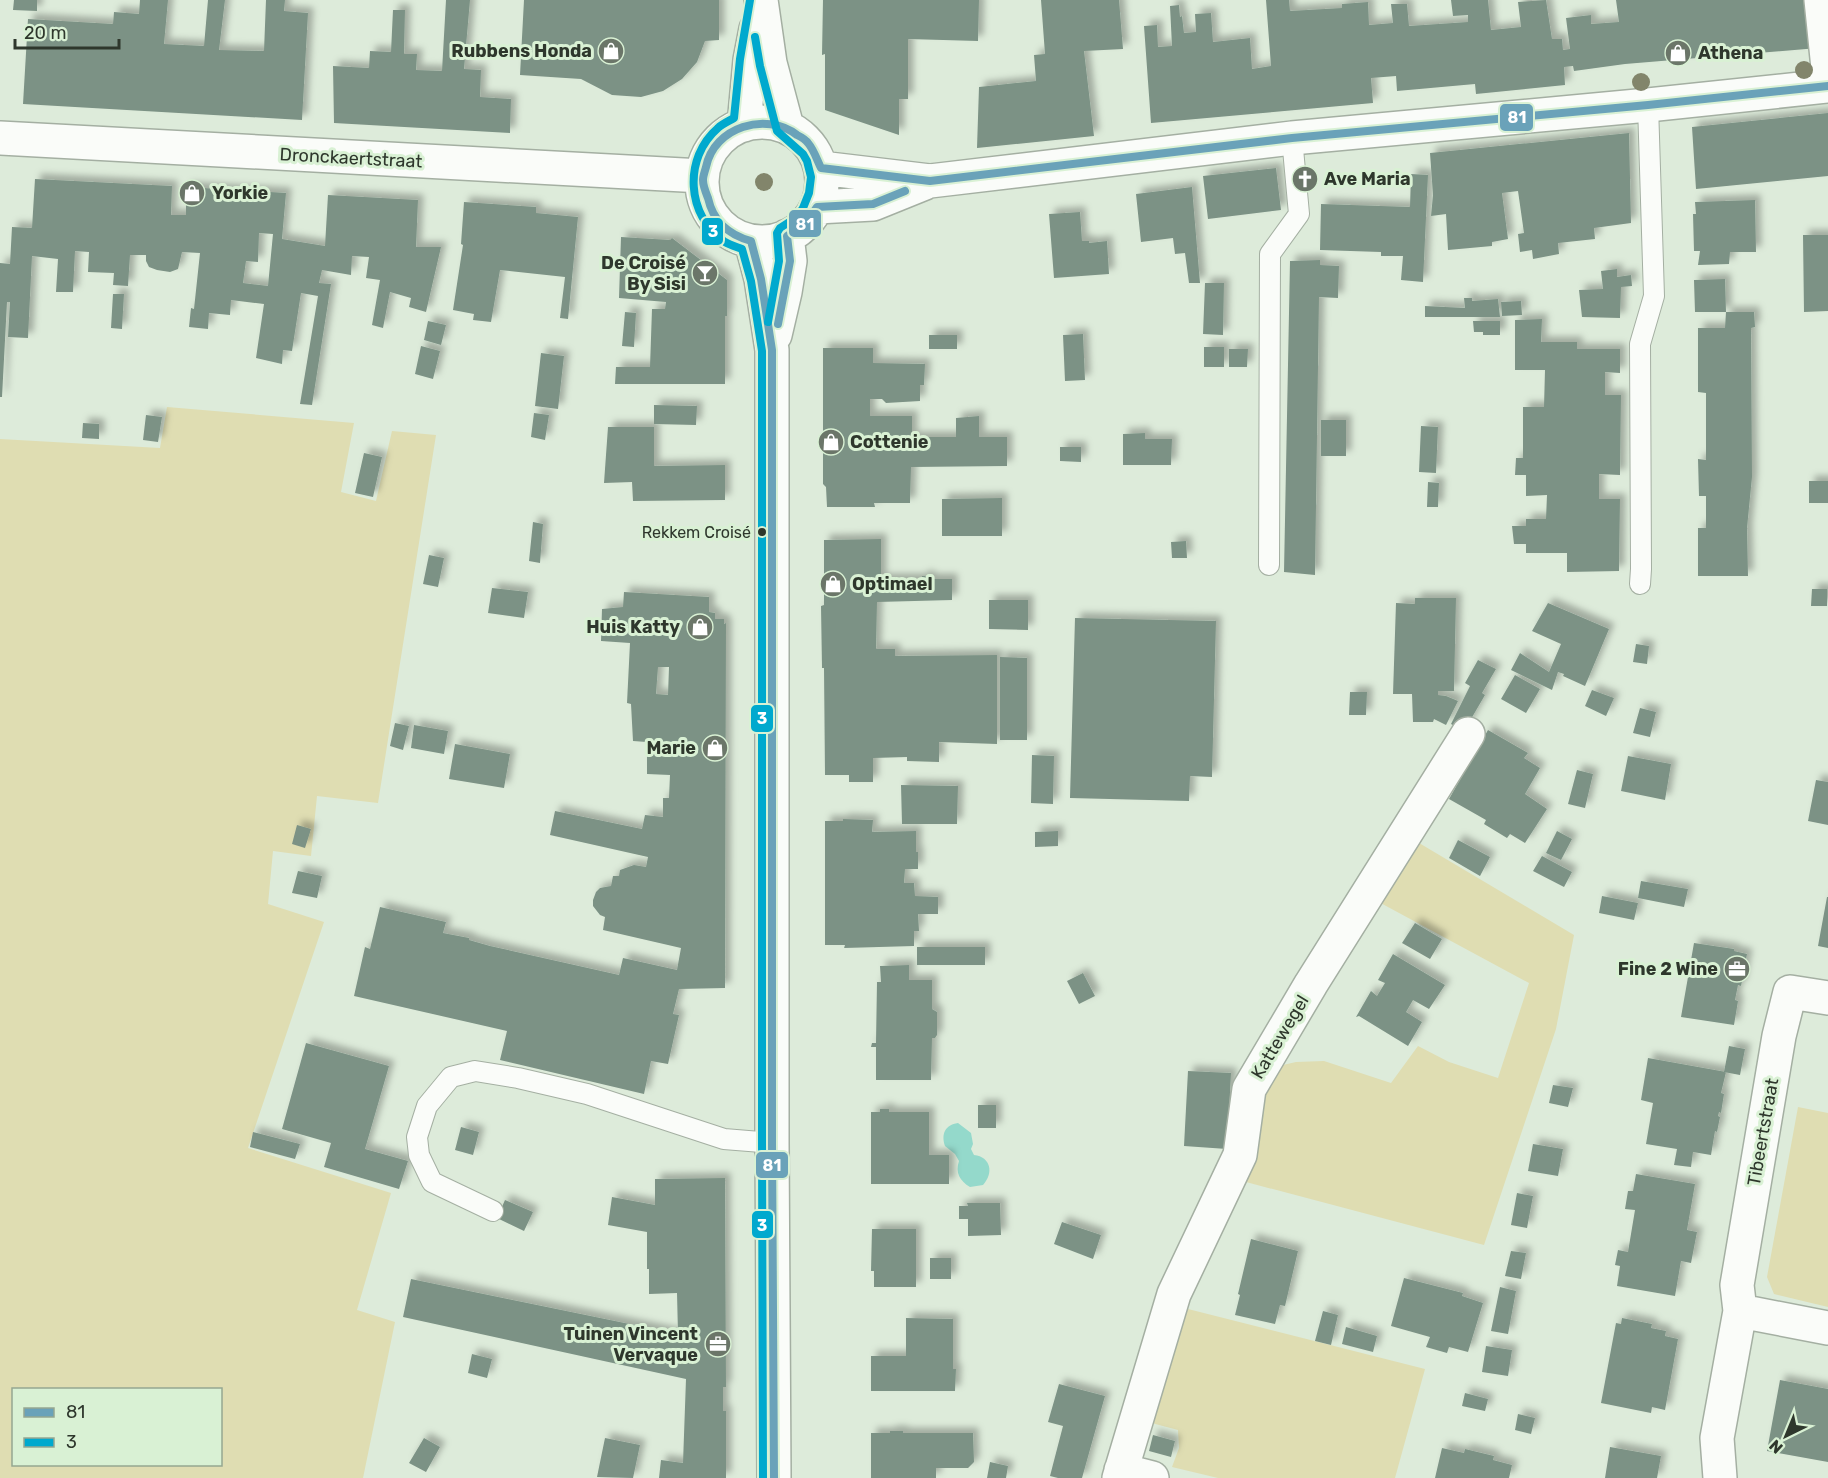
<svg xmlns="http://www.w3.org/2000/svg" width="1828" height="1478" viewBox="0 0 1828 1478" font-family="Rubik,sans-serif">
  <defs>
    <filter id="shadow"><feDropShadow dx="5.5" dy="-5.5" stdDeviation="3" flood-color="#0004"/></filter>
  </defs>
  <rect width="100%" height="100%" fill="#ddebda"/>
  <!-- green -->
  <path fill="#dfddb2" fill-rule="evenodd" d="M167,407l187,16 -13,69 35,9 16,-70 44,4 -58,368 -61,-7 -6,60 -38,-5 -5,53 56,18 -76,226 143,45 -34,117 38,12 -32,156h-363v-1039l160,9zM14,1390h206v74h-206z
    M1414,840l160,95 -18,94 -72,216 -238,-63h-6l30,-114 26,-6 28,-1 67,22 27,-37 31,16 49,16 31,-95 -154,-83z
    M1798,1107l30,6v194l-54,-13 -7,-17z
    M1188,1309l237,60 -30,109h-177l-46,-11 7,-19 -1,-18 -34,-9z"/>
  <!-- water -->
  <path fill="#94d9cb" d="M958,1123l13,10 2,11 -2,5 3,6c17,2 20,18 9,30l-13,2c-10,-6 -15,-14 -11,-26l-4,-7 -10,-8c-4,-12 0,-21 13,-23z"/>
  <!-- building -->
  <path fill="#7c9285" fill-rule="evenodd" filter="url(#shadow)" d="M14,0h23v11l-24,-1z
    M140,0h28l-4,44 40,2 4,-46h17l-6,50 45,1 2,-51h19l-1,11 24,2 -6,107 -279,-16 5,-85 85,5 1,-12 25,2z
    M446,0h24l-6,69 17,1 -1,27 31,2 -1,34 -176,-10 -1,-57 36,2 1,-17 21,1 2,-42h12l-1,44h13l-1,16 26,1z
    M524,0h195v40l-14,1 -8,21 -15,17 -19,12 -22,6 -29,-2 -31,-16 -61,-4z
    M823,0h156l-1,41 -70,-2v60h-9v36l-74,-25v-56l-3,1z
    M1041,0h78l4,49 -39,2 10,85 -117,12 2,-61 57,-6 -2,-26 11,-1z
    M1266,0h23l1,11 52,-3v-4l26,-2 1,23 24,-2 -2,-19h16l2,22 59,-4v-7l-15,1 -2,-16h37l3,30 30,-3 -3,-25 28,-2 6,39h10l1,11 7,-1 -4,-31 25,-3v9l28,-2 -3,-22h197l5,48 -193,16 -51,7 -1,-5 -9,1 1,18 -89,9 -1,-10 -78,7 -1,-15 -25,2 2,25 -222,20 -7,-97 13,-1 1,22 14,-1 -2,-40 9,-1 1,12 2,-1 2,17 12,-1 -1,-18 16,-1 2,29 37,-4 2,31 19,-3z
    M1828,113v63l-132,13 -4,-62z
    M1629,133l2,90 -37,5 1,11 -37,4 1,11 -26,5 -1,-9 -12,2 -2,-18 6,-1 -6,-42 -16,2 6,46 -16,3v4l-44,4 -2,-36 -15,2 2,-21 -3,-42z
    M1276,168l5,42 -73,9 -5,-43z
    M1411,174l17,1 -5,107 -22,-2 2,-24h-22v-4l-61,-2 1,-46 89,3z
    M35,179l137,7 -1,29h15v-28l100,6 -4,46 43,7 3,-51 90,5 -2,47h25l-15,65 -17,-5 2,-9 -21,-6 -7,36 -11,-3 8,-45 -14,-2 3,-21 -17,-1 -1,19 -29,-5 -3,13 12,1 -19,121 -12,-1 18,-108 -17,-3 -9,58 -9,-1 -1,14 -26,-6 8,-54 -33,-4 -1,15 -21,-2 -1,16 -19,-2 2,-19 3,1 6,-56 -18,-1 -4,17 -8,3 -13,-2 -8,-3 -3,-6v-6h-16l-2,31 -15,-1 1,-12 -26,-1 1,-20 -14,-1 -2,41h-17l2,-33 -26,-3 -4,82 -20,-1 2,-35h-3l-5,95h-2v-134l10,1 2,-37 20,1zM259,233l14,1 -5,52 -25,-3 3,-22 12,1z
    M1192,187l8,96h-11l-4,-30 -10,1 -2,-16 -32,4 -5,-48z
    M1755,200l1,52h-26l-1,12 -31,1 2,-14h-6l-1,-37h3l-1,-12z
    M464,202l72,5v6l42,4 -10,102 -8,-1 5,-41 -65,-7 -9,52 -18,-2 1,-6 -21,-4 10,-65 -2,-1z
    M1080,212l2,29h7v2l18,-2 2,33 -55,4 -5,-64z
    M1803,235h25v76l-24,1z
    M621,237l49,3 2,-2 55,42v36h-2v68h-110l1,-17h34l2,-58h13l1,-7 -47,-4z
    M1320,260v5l19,1 -1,32 -19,-1 -4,278 -31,-3 6,-311z
    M1617,269v8l14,-2 1,11 -11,1 -1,31 -38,-1 -3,-27 24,-1 -2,-18z
    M1725,279l1,33h28l1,15 -4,1 1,149 -5,51 1,48h-50v-48h8v-32h-7l-1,-37 8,1v-67l-8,-1v-64h27l1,-16h-31l-1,-32z
    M1205,283h19l-1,52 -20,-1z
    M113,294h11l-2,35 -11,-1z
    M1464,298h8v3l26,-2 2,18h-75v-11l40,2z
    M1521,301l1,14 -20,1 -1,-14z
    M625,312l11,1 -2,34 -12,-1z
    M1542,319l-1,23h36v7h43v24l-15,-1v23h16l-1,80 -21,-1v25h21l-1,72 -52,1v-19h-41v-9h-12l-2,-18h14v-7h20l1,-24 -21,1v-21h-11l1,-17h7v-51h21l1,-37h-30v-50z
    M428,321l18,4 -5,20 -17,-5z
    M1473,321h27v14h-17v-3h-9z
    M1083,334l2,46 -20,1 -2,-46z
    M929,335h28v14h-28z
    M421,346l19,5 -7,28 -18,-5z
    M1204,347h20v20h-20z
    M823,348h50v15l52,1 -1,21h-4v16l-34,2 -4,-4h-12v17h42v21h44v-19l23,-2v21h28v29l-96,1 -1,36h-36l1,4h-48l-1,-20 -3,-3z
    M1229,349h19l-1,18h-18z
    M541,353l23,3 -6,53 -23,-3z
    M654,405l43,1 -1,19 -42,-1z
    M534,413l15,2 -4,25 -14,-3z
    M146,415l16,2 -4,25 -15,-2z
    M1321,420h25v36h-25z
    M83,423l16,1v15l-17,-1z
    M1421,426l17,1 -2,46 -17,-1z
    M608,427h46v39l71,-1v35l-92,1 -1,-19 -28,1z
    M1145,433v6h27l-1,26h-48v-31z
    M1060,447h21v15l-21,-1z
    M364,453l18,4 -9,40 -18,-4z
    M1809,481h19v22h-19z
    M1428,482l11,1 -1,24h-11z
    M1002,498v38h-60v-37z
    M533,522l10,2 -3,39 -11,-2z
    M881,539v40h41v-3h8v3h22v21l-75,2 -1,47h19v7l102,-1v89l-58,-2v20l-32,-1v-4l-34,1v24h-24v-7h-24l-1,-107h-2l-1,-62 3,-1v-65z
    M1186,541l1,17h-15l-1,-16z
    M429,555l15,3 -6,29 -15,-3z
    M492,588l36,4 -4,26 -36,-5z
    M1812,589h15v17h-16z
    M624,592l85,5v15l6,1v6h9v5l2,-1 -1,365 -46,1 -6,25 6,1 -11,49 -17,-3 -7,33 -144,-34 7,-29 -153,-35 11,-49 5,2 10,-42 66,15 -3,11 26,5v2l21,6 129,29 4,-17 54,12 4,-22 -78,-18 2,-13 -5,-2 -7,-9v-6l3,-8 4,-4 11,-2 2,-10h6l1,-6 14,-5 12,2 2,-10 -98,-22 5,-24 87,18 3,-14 18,2v-19h6l1,-23 -23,-1v-32l-14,-1 -2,-37 -4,-1 3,-60 -29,-2 1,-32 21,-2zM658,667h11l-1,28 -12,-1z
    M1415,598h41l-2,93h-16v4l8,1 12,5 -12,24 -12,-6 -1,3h-20l-1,-28h-19l3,-91 19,1z
    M989,600h39v30l-39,-1z
    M1548,603l61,26 -24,57 -22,-10 1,-2 -6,-2 -6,18 -41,-20 9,-17 29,19 12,-28 -29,-13z
    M1075,618l141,3 -4,156 -22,-1 -1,25 -119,-3z
    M1636,644l13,2 -2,18 -14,-2z
    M1000,657l27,1v82h-27z
    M1478,660l18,9 -14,24 3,2 -21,36 -13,-7 19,-38 -5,-3z
    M1515,675l25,14 -14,24 -25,-14z
    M1592,690l22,8 -8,18 -21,-10z
    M1350,692h17l-1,23h-17z
    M1640,708l16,4 -6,25 -17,-4z
    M395,723l14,3 -6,24 -13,-4z
    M414,725l34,6 -4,23 -33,-6z
    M1488,730l40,23 -4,5 16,10 -15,26 22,15 -22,34 -15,-9 -3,4 -23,-14 2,-4 -37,-21z
    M455,744l55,10 -6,34 -55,-9z
    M1032,755l22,1 -1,48 -22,-1z
    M1628,756l43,8 -6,36 -44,-9z
    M1577,770l16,4 -8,34 -17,-4z
    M1816,780l12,2v43l-20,-4z
    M901,785l57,1 -1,38h-55z
    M843,819l30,1 -1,12 44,-1v21h2v17h-13l-1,14h10l1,13 23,1v17h-20l1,17h-5v15l-70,2 1,-3h-20v-124h18z
    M297,825l14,4 -6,19 -13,-4z
    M1058,831v15l-23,1v-15z
    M1557,831l15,8 -11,21 -15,-7z
    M1458,840l32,17 -10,19 -31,-18z
    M1542,856l30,16 -8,15 -31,-16z
    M298,871l24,5 -5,22 -25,-5z
    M1641,881l47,8 -4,18 -46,-9z
    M1602,896l36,7 -4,17 -35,-7z
    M1827,897h1v51l-10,-2z
    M1415,923l27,16 -12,20 -28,-16z
    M1694,943l40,6v2l13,3 -6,32 -3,-1 -3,15 3,1 -4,24 -53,-8z
    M917,947h68v18h-68z
    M1393,954l52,31 -16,24 -16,-9 -7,12 16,10 -14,24 -49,-30 -3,1 15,-26 6,5 8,-13 -7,-3z
    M909,965v15h23v29l5,3v23l-2,3h-3l-1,42h-55v-33h-5l1,-4h4l1,-61h4l-1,-16z
    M1083,973l12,23 -16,8 -12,-23z
    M306,1043l83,23 -24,83 43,12 -9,28 -75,-22 7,-24 -49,-14z
    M1729,1046l16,3 -5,26 -16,-3z
    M1648,1058l78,14 -5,21 3,1 -3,19 -2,-1 -1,4 2,1 -3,15 -2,-1 -4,24 -18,-3 -2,15 -17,-2 3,-16 -31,-5 7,-41 -12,-3z
    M1188,1071l43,2 -4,76 -43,-3z
    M1553,1085l20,3 -5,19 -19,-4z
    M978,1105h18v23h-18z
    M880,1109h9v3h40v43h20v29h-78v-72h9z
    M461,1127l18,5 -6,23 -18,-5z
    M253,1132l47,12 -5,15 -45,-12z
    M1533,1144l30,5 -5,27 -30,-5z
    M1636,1174l59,10 -8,46 10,2 -6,31 -10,-2 -6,35 -58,-10 3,-20 -5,-1 3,-15 10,2 7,-42 -10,-1 3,-18h5z
    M725,1178l1,209h-3v24h3v67h-67l2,-18 22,3 3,-84 -283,-62 8,-38 267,55 -1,-41 -28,1v-25h-2v-37l-39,-7 4,-28 43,8v-26z
    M1517,1193l16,3 -6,32 -16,-3z
    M505,1200l28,12 -9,19 -27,-13z
    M967,1203h33l1,32 -33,1v-17h-9v-13h9z
    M1062,1222l39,13 -8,24 -39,-15z
    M872,1229h44v58h-42v-16h-3z
    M1251,1239l47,12 -13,55 -5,-1 -5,19 -40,-9 5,-20 -2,-1z
    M1511,1251l15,2 -5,26 -16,-3z
    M930,1258h21v21h-21z
    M1404,1278l59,15 -1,3 21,7 -15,49 -19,-5 -2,6 -21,-6 4,-10 -39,-11z
    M1500,1287l16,4 -8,43 -17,-3z
    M1323,1311l15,4 -7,30 -16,-4z
    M906,1318l47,1v50h3l-1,22h-84v-35h35z
    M1622,1318l30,6 -1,4 15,3 -1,5 13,3 -13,71 -13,-3 -1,6 -50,-10 15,-80 5,1z
    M1346,1327l31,9 -4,16 -31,-8z
    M1486,1346l26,4 -4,26 -26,-4z
    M472,1354l20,5 -5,19 -19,-5z
    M1780,1380l48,9v73l-61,-11z
    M1059,1384l46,12 -23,82h-24l-8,-2 13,-50 -15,-4z
    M1465,1393l23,6 -3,12 -23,-5z
    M1518,1414l17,4 -4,16 -16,-4z
    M890,1431h13v2h70l1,29 -6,6h-32v10h-65v-45h19z
    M1153,1435l22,6 -4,16 -22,-6z
    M424,1438l16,9 -14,25 -17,-9z
    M605,1438l35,7 -7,33 -36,-1z
    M1610,1447l51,9 -4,22h-52z
    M1442,1448l22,5 1,-4 29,7 -1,4 19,5 -3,13h-74z
    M990,1462l18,4 -2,12h-19z"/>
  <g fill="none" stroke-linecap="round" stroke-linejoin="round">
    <defs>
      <path id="lane" d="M1269,565l1,-311 29,-40 -7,-76
        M1640,584l1,-15 -1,-225 14,-48 -6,-191
        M493,1211l-61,-29 -13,-27 -2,-18 10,-31 24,-29 24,-6 43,7 69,16 137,45 48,4"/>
      <path id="street" d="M1821,0l7,68
        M1740,1311l88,17
        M1121,1470l31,8
        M1119,1478l55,-184 66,-139 9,-66 62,-105 157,-250
        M1720,1478l-3,-40 23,-127 -3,-26 42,-249 11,-44 38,6"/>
      <path id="secondary" d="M761,0l9,63 17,64
        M702 182a60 60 0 1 1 120 0a60 60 0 1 1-120 0Z
        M744,125l6,-65 6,-31
        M0,138l702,38
        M821,168l109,13 362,-43 356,-33 180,-19
        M817,207l56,-3 52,-21
        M751,241l10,38 11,71v793l2,335
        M775,335l10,-43 5,-31 -3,-25"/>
    </defs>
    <!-- lane casing -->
    <use href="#lane" stroke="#a4afa2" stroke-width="22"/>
    <!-- street casing -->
    <use href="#street" stroke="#a4afa2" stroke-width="36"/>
    <!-- secondary casing -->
    <use href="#secondary" stroke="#a4afa2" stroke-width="36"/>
    <!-- lane -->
    <use href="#lane" stroke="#fafcf9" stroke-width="20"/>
    <!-- street -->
    <use href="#street" stroke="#fafcf9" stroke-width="33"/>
    <!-- secondary -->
    <use href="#secondary" stroke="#fafcf9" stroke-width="33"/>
    <defs>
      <path id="bus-1" d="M778,324l12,-63 -3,-25 18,-12 12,-17 56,-3 32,-13
        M774,1478l-2,-335v-793l-11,-71 -10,-38c-22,-6 -38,-20 -43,-43 -2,-5 -5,-12 -5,-18 0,-4 2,-9 3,-13 8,-40 60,-56 91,-32 4,2 9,5 11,8 6,7 9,17 13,25l109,13 362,-43 356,-33 180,-19"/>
      <path id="bus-2" d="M750,0l-10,59 -6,59c-5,3 -12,6 -16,10 -35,30 -32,88 7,114 5,3 12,5 17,7l9,32 11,70v792l1,335
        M755,37l5,29 17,65 26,23 4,7 4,16 -2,16 -6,15 -6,9 -17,11 -3,5 2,28 -11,61"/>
    </defs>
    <!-- bus-1 casing -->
    <use href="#bus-1" stroke="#d9f1d4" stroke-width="12"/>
    <!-- bus-2 casing -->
    <use href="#bus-2" stroke="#d9f1d4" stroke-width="12"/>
    <!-- bus-1 -->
    <use href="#bus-1" stroke="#6aa2b9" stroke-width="8"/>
    <!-- bus-2 -->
    <use href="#bus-2" stroke="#00a9ce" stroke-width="8"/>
  </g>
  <!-- trees -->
  <g fill="#82856b">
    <circle cx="1804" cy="70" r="9"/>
    <circle cx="1641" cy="82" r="9"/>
    <circle cx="764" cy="182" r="9"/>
  </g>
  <!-- icons -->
  <defs>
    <symbol id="shop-disc" viewBox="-11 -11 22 22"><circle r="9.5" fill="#6b7669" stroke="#d9f1d4"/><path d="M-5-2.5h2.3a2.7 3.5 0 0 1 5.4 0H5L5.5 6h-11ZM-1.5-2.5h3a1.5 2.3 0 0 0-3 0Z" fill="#fff"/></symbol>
    <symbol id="church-disc" viewBox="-11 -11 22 22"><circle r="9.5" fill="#6b7669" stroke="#d9f1d4"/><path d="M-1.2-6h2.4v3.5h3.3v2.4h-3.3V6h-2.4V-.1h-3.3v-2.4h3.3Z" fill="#fff"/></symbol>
    <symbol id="bar-disc" viewBox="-11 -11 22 22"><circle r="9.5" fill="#6b7669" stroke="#d9f1d4"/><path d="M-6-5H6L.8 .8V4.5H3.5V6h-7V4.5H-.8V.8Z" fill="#fff"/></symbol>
    <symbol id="office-disc" viewBox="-11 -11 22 22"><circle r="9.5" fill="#6b7669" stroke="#d9f1d4"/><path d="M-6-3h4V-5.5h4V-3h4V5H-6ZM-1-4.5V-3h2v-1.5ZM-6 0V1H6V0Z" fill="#fff"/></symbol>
  </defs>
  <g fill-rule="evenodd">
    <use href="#shop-disc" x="596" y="36" width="30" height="30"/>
    <use href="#shop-disc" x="1663" y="38" width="30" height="30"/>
    <use href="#church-disc" x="1290" y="164" width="30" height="30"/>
    <use href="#shop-disc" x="177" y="178" width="30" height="30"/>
    <use href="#bar-disc" x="690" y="258" width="30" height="30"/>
    <use href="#shop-disc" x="816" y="427" width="30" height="30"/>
    <use href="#shop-disc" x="818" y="569" width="30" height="30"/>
    <use href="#shop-disc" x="685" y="612" width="30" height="30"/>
    <use href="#shop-disc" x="700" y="733" width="30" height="30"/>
    <use href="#office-disc" x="1722" y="954" width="30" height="30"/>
    <use href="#office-disc" x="703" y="1329" width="30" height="30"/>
  </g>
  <!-- markers -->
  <circle fill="#2e372c" stroke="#d9f1d4" stroke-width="2" cx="762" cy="532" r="5"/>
  <g text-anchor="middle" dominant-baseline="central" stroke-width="6" stroke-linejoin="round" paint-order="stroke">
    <!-- bus labels -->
    <g font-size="16" fill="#2e372c" stroke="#d9f1d4" text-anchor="end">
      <text x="751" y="532">Rekkem Croisé</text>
    </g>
    <!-- poi labels -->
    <g font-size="18" font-weight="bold" fill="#2e372c" stroke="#d9f1d4" text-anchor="end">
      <text x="592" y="51">Rubbens Honda</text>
      <text x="1698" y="53" text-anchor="start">Athena</text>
      <text x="1324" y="179" text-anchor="start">Ave Maria</text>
      <text x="212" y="193" text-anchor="start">Yorkie</text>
      <text x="686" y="263">De Croisé<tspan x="686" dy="21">By Sisi</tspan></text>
      <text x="850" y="442" text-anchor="start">Cottenie</text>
      <text x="852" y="584" text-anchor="start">Optimael</text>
      <text x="680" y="627">Huis Katty</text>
      <text x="696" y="748">Marie</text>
      <text x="1718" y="969">Fine 2 Wine</text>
      <text x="698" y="1334">Tuinen Vincent<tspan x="698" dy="21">Vervaque</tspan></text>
    </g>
    <!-- street labels -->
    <g font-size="18" fill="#2e372c" stroke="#d9f1d4">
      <text transform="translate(351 158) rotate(3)">Dronckaertstraat</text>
      <text transform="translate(1280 1037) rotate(-59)">Kattewegel</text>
      <text transform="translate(1763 1132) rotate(-80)">Tibeertstraat</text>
    </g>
  </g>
  <g stroke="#d9f1d4" stroke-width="2">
    <rect x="1499" y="103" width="35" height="29" rx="6" fill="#6aa2b9"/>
    <rect x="788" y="209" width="34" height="29" rx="6" fill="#6aa2b9"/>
    <rect x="701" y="217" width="23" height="29" rx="6" fill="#00a9ce"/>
    <rect x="750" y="704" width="24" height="29" rx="6" fill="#00a9ce"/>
    <rect x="755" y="1151" width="34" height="28" rx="6" fill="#6aa2b9"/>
    <rect x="751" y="1210" width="23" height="29" rx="6" fill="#00a9ce"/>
  </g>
  <g font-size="16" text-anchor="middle" font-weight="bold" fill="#fff">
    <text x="1517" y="123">81</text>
    <text x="805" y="230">81</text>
    <text x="713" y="237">3</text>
    <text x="762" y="724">3</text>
    <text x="772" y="1171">81</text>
    <text x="762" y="1231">3</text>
  </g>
  <!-- legend -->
  <rect x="12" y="1388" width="210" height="78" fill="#d9f1d4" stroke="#95a791" stroke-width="1.5"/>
  <rect x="24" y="1408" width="30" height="9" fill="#6aa2b9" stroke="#95a791" stroke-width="1.5"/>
  <text x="66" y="1418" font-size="18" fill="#2e372c">81</text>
  <rect x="24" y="1438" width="30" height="9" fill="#00a9ce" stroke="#95a791" stroke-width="1.5"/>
  <text x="66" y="1448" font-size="18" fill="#2e372c">3</text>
  <!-- north arrow -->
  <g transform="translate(1786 1436) rotate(223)" stroke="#d9f1d4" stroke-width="4.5" paint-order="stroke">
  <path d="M0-4.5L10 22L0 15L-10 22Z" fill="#2e372c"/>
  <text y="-9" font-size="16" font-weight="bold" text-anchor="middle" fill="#2e372c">N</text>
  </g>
  <!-- scale -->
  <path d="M15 39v9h104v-9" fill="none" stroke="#2e372c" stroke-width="3"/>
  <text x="24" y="39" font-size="18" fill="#2e372c" stroke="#d9f1d4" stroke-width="4.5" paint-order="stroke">20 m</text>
</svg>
